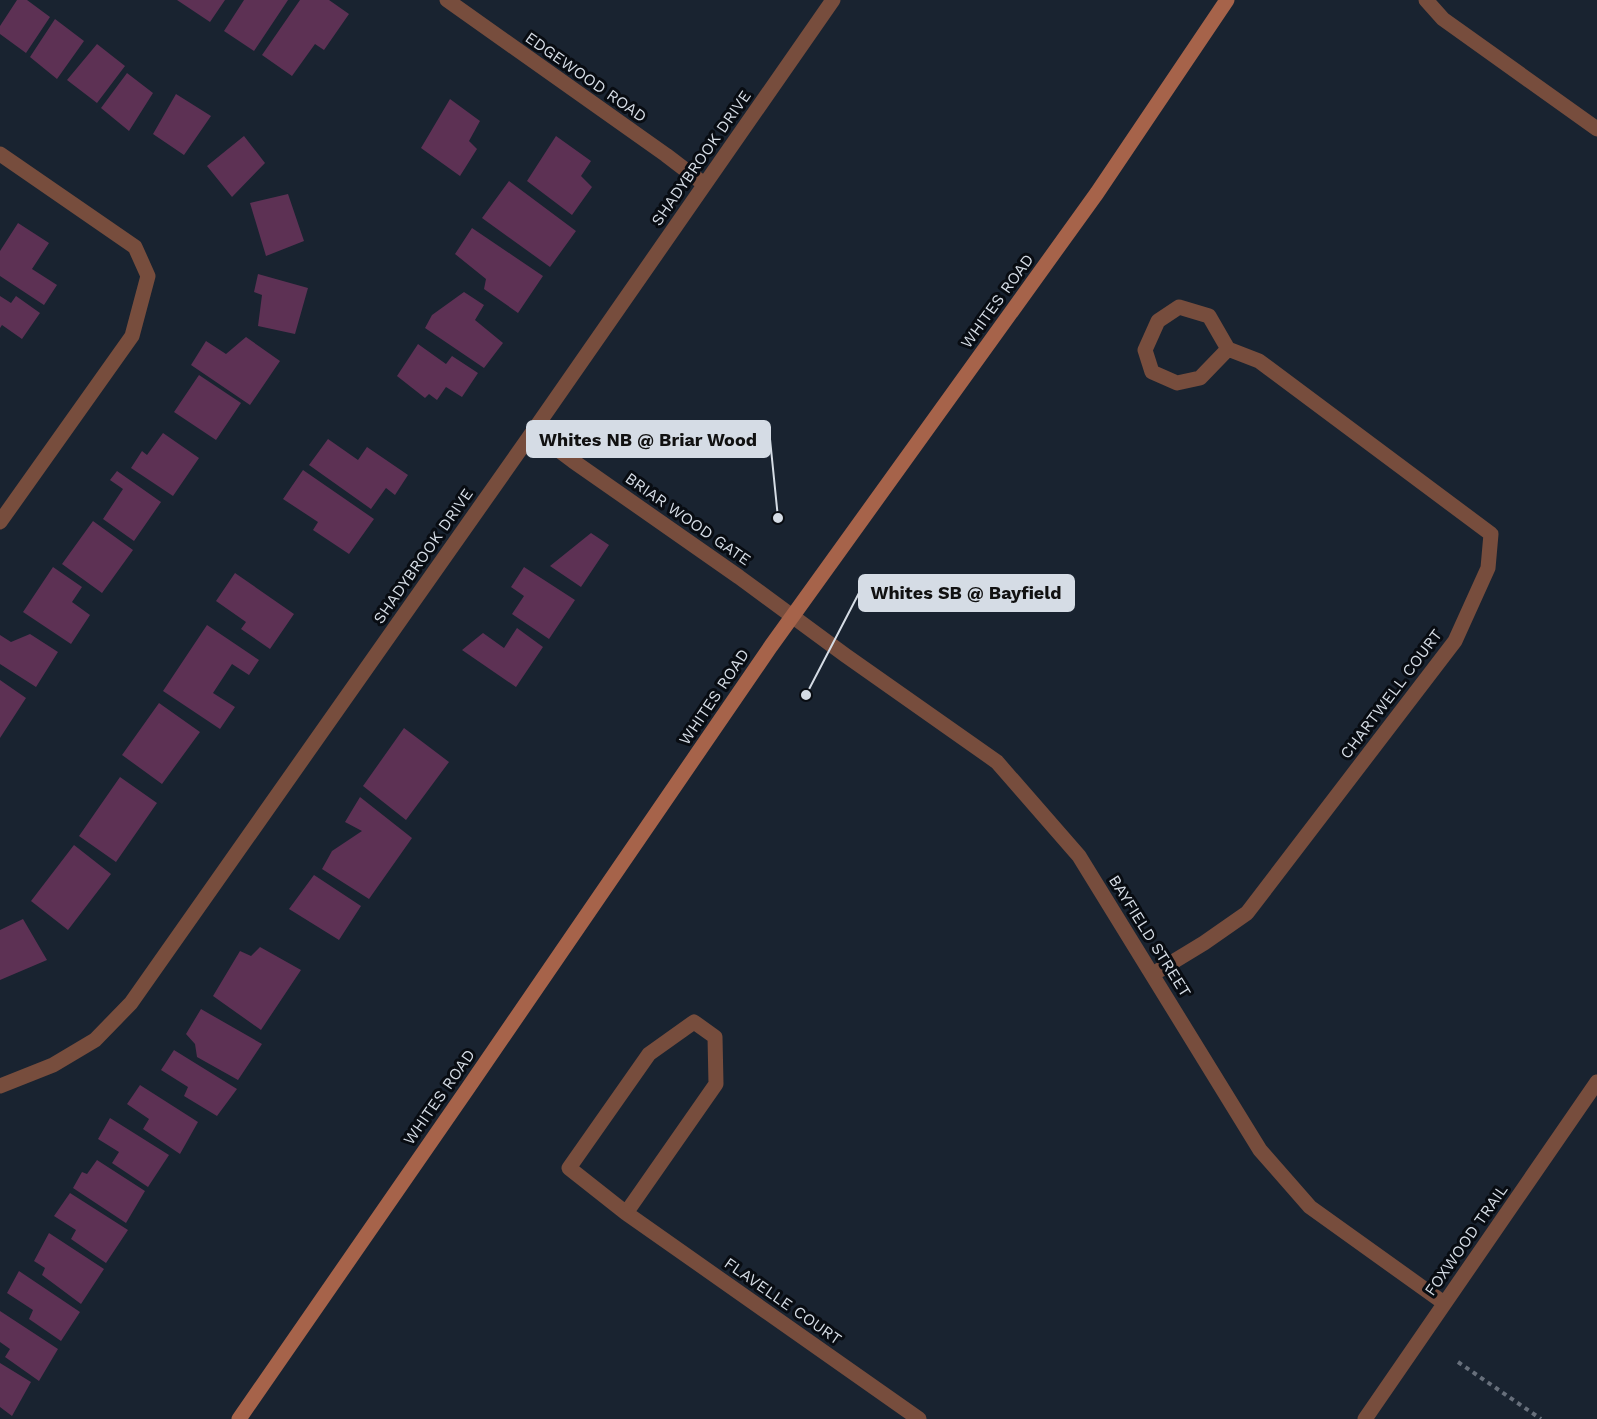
<svg xmlns="http://www.w3.org/2000/svg" width="1597" height="1419" viewBox="0 0 1597 1419" font-family="'Work Sans',sans-serif">
  <rect width="100%" height="100%" fill="#192330"/>
  <!-- building -->
  <path fill="#5d3154" d="M17,0h10l23,17 -24,36 -26,-19v-8z
    M177,0h48l-15,22z
    M244,0h44l-34,51 -30,-20z
    M300,0h29l20,14 -25,36 -9,-6 -23,32 -30,-21z
    M55,19l29,22 -27,38 -27,-22z
    M97,44l28,22 -28,37 -30,-23z
    M127,73l26,20 -24,38 -28,-23z
    M176,94l35,22 -27,39 -31,-21z
    M450,99l30,22 -11,20 8,8 -17,27 -39,-28z
    M244,136l21,27 -33,34 -25,-31z
    M556,136l35,25 -10,15 11,11 -20,28 -45,-34z
    M509,181l67,50 -26,36 -68,-49z
    M288,194l16,47 -38,15 -16,-53z
    M18,223l31,20 -17,26 25,16 -13,20 -44,-29v-25z
    M472,228l71,48 -25,37 -34,-24 2,-10 -31,-25z
    M258,274l50,14 -13,46 -37,-8 4,-31 -8,-3z
    M464,292l20,13 -9,15 28,23 -19,25 -59,-40 7,-13z
    M0,296l11,7 5,-7 24,17 -18,26 -20,-14 -2,3z
    M246,337l34,24 -30,44 -59,-40 15,-24 20,13z
    M418,344l28,20 6,-8 26,17 -16,24 -16,-10 -9,13 -8,-6 -4,4 -28,-22z
    M199,375l42,28 -25,37 -42,-28z
    M163,433l36,25 -26,38 -42,-28 11,-17 5,4z
    M328,439l30,21 9,-13 41,28 -13,20 -9,-7 -15,21 -62,-44z
    M303,470l71,49 -25,35 -36,-24 5,-8 -35,-23z
    M117,471l44,31 -27,39 -31,-22 20,-30 -13,-9z
    M93,521l40,29 -31,43 -40,-29z
    M591,533l18,12 -28,42 -31,-21z
    M53,567l29,20 -10,15 18,13 -19,29 -48,-32z
    M524,567l51,33 -26,39 -37,-25 12,-18 -13,-9z
    M235,573l59,41 -24,35 -29,-20 5,-7 -30,-21z
    M207,625l52,35 -10,15 -17,-11 -19,29 22,14 -15,22 -57,-38z
    M517,628l26,19 -27,40 -54,-37 21,-17 21,15z
    M30,634l28,18 -22,35 -36,-23v-29l11,7z
    M0,680l26,18 -26,40z
    M159,703l41,29 -38,52 -40,-29z
    M404,728l45,34 -43,58 -43,-34z
    M120,777l37,26 -41,59 -37,-26z
    M360,797l52,41 -43,61 -47,-30 10,-18 30,-20 -17,-9z
    M74,845l37,29 -43,56 -37,-29z
    M314,875l47,31 -22,34 -50,-31z
    M23,919l24,41 -47,20v-50z
    M260,947l41,23 -40,60 -48,-34 27,-45 11,5z
    M201,1009l61,35 -24,36 -41,-23 -2,-13 -9,-10z
    M174,1050l63,39 -20,27 -33,-20 4,-9 -27,-17z
    M140,1085l58,37 -18,32 -37,-25 6,-10 -22,-15z
    M110,1118l59,37 -21,32 -36,-24 7,-11 -21,-13z
    M97,1160l48,31 -19,32 -53,-35 9,-16 5,2z
    M70,1193l58,37 -22,33 -35,-24 5,-9 -22,-14z
    M49,1233l55,36 -23,35 -39,-29 3,-7 -11,-7z
    M19,1271l61,41 -19,29 -32,-22 4,-9 -26,-17z
    M0,1311l58,38 -19,32 -34,-24 5,-8 -10,-7z
    M0,1363l31,19 -19,34 -12,-9z"/>
  <g fill="none" stroke-linecap="round" stroke-linejoin="round">
    <!-- path -->
    <path stroke="#676f7b" stroke-width="4" stroke-dasharray="4.5 4.5" stroke-linecap="butt" d="M1458,1362l83,57"/>
    <!-- street -->
    <path stroke="#774d3d" stroke-width="15" d="M447,0l219,155 38,29
      M1426,0l17,19 154,110
      M0,154l135,93 13,29 -16,60 -132,186
      M533,431l40,30 166,116 106,78 152,107 82,94 181,294 50,57 134,96
      M1153,974l51,-31 43,-30 208,-272 33,-73 3,-34 -232,-173 -31,-12 -19,-33 -30,-9 -21,14 -13,29 7,22 25,11 23,-5 28,-29
      M0,1086l53,-21 42,-25 36,-37 396,-563 306,-440
      M626,1213l90,-129 -1,-47 -21,-15 -45,32 -80,114 57,45 293,206
      M1365,1419l232,-337"/>
    <!-- secondary -->
    <path stroke="#a6634a" stroke-width="15" d="M239,1419l227,-328 305,-445 326,-453 130,-193"/>
  </g>
  <g text-anchor="middle" dominant-baseline="central" stroke-width="6" stroke-linejoin="round" paint-order="stroke">
    <!-- street labels -->
    <g font-size="16" fill="#d5dce5" stroke="#080c12">
      <text transform="translate(586 77) rotate(35)">EDGEWOOD ROAD</text>
      <text transform="translate(701 158) rotate(-55)">SHADYBROOK DRIVE</text>
      <text transform="translate(997 301) rotate(-54)">WHITES ROAD</text>
      <text transform="translate(688 519) rotate(35)">BRIAR WOOD GATE</text>
      <text transform="translate(423 556) rotate(-55)">SHADYBROOK DRIVE</text>
      <text transform="translate(1391 694) rotate(-53)">CHARTWELL COURT</text>
      <text transform="translate(714 697) rotate(-56)">WHITES ROAD</text>
      <text transform="translate(1150 936) rotate(58)">BAYFIELD STREET</text>
      <text transform="translate(439 1097) rotate(-55)">WHITES ROAD</text>
      <text transform="translate(1466 1240) rotate(-55)">FOXWOOD TRAIL</text>
      <text transform="translate(783 1301) rotate(35)">FLAVELLE COURT</text>
    </g>
  </g>
  <!-- callouts -->
  <path fill="none" stroke="#d5dce5" stroke-width="2" d="M778 518L770 439M806 695L859 593"/>
  <g fill="#d5dce5" stroke="#080c12" stroke-width="2">
    <circle cx="778" cy="518" r="6"/>
    <circle cx="806" cy="695" r="6"/>
  </g>
  <g fill="#d5dce5" stroke="#d5dce5" stroke-width="2">
    <rect x="527" y="421" width="243" height="36" rx="6"/>
    <rect x="859" y="575" width="215" height="36" rx="6"/>
  </g>
  <g font-size="18" text-anchor="middle" font-weight="bold" fill="#111">
    <text x="648" y="446">Whites NB @ Briar Wood</text>
    <text x="966" y="599">Whites SB @ Bayfield</text>
  </g>
</svg>
